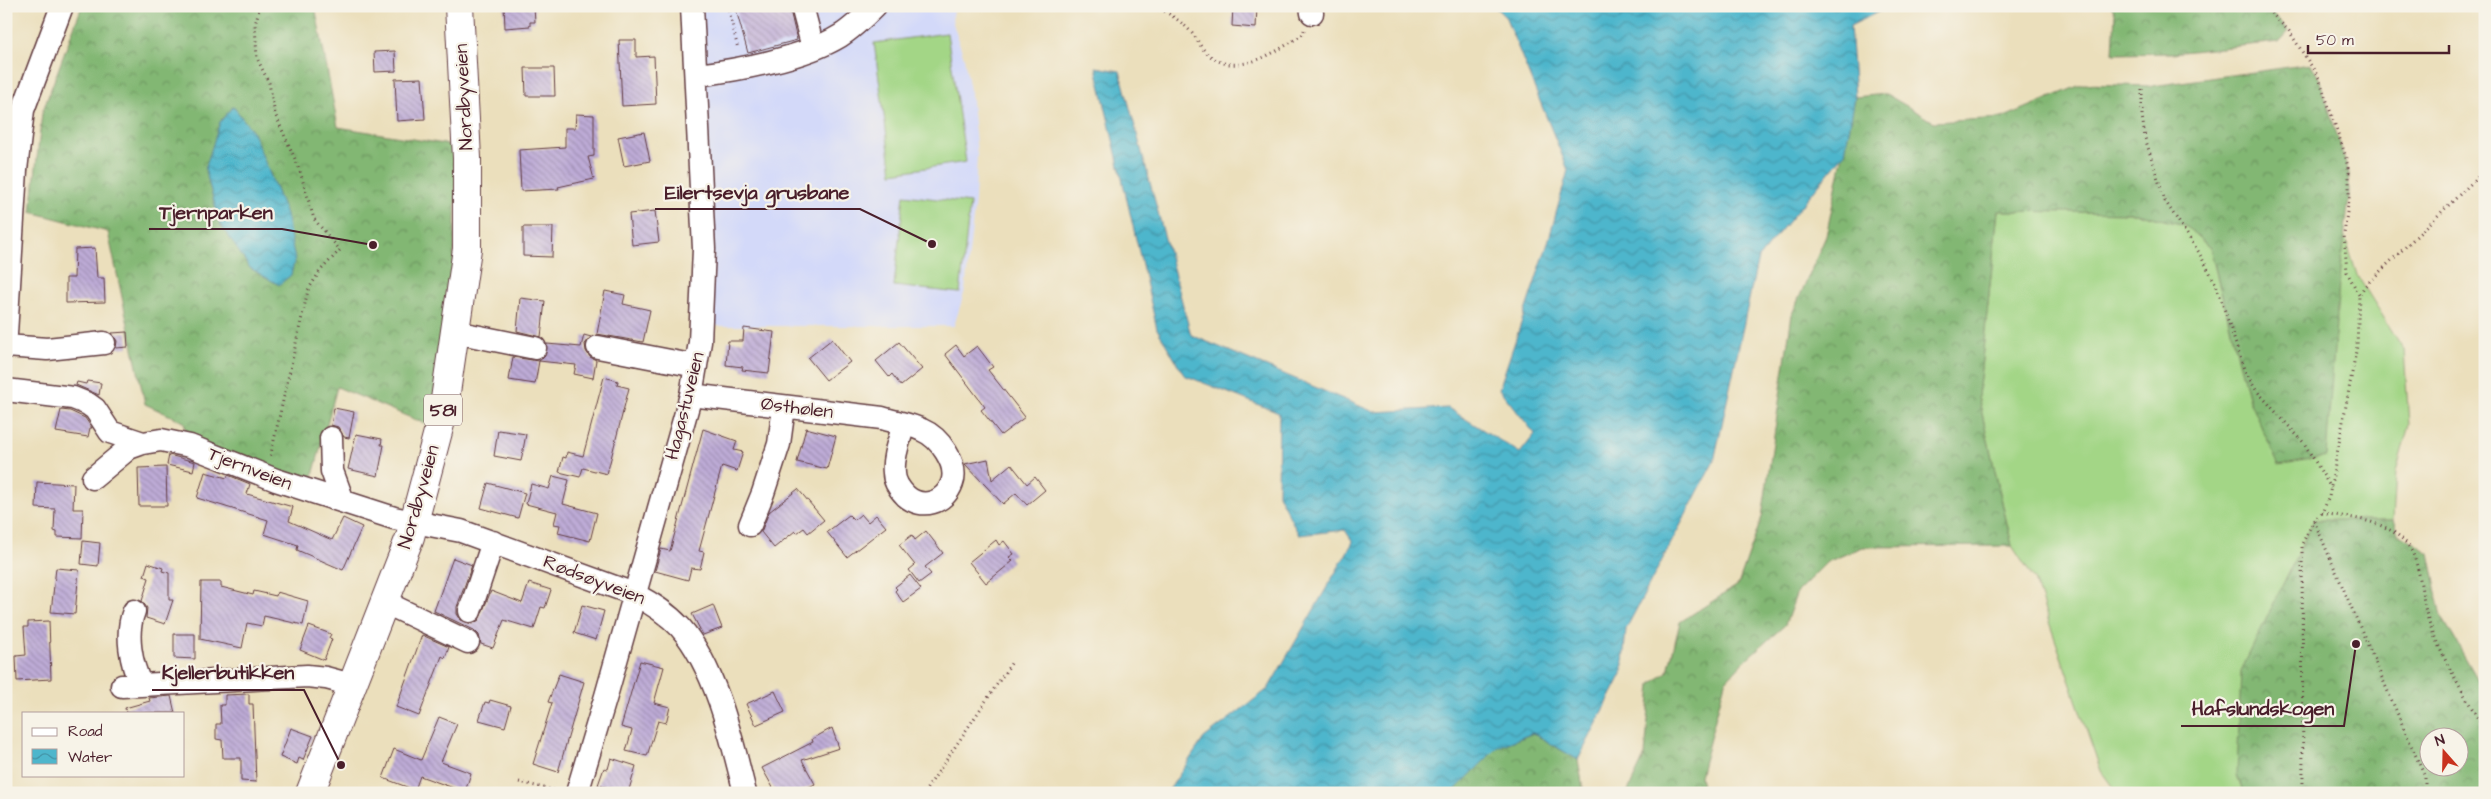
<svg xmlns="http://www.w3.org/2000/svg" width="2491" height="799" viewBox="0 0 2491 799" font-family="'Architects Daughter',sans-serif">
  <defs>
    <pattern id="forest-crowns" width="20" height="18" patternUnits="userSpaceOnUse" patternTransform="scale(1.25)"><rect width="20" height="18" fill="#82b773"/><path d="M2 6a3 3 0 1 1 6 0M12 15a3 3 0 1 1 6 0" fill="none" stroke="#6c945f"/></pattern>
    <pattern id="water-waves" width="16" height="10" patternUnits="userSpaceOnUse" patternTransform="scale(1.25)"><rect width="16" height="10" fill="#4eb6cc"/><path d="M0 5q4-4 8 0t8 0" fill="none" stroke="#4393a6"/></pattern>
    <pattern id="building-back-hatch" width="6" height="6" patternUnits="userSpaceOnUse" patternTransform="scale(1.25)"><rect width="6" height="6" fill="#beacd7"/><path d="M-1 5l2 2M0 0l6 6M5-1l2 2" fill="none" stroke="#9c8baf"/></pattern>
  </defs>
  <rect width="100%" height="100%" fill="#f7f3e8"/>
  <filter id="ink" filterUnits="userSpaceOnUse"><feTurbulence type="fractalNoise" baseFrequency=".02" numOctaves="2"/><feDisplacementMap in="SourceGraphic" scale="10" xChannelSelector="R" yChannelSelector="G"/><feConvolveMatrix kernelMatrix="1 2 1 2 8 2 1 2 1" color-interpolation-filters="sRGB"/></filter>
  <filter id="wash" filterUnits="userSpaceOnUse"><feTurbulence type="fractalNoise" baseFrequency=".0096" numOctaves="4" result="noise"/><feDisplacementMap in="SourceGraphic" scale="20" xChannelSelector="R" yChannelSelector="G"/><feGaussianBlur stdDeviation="1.12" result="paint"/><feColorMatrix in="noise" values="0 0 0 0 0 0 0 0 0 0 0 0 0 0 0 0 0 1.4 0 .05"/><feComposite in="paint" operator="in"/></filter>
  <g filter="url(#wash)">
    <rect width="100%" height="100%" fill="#ebdfbc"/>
    <!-- built -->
    <path fill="#d3d9f9" d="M692,6h263l-3,14 12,38 8,43 5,54 -2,45 -10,90 -11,36h-252z"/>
    <!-- grass -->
    <path fill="#a3d686" stroke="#767a58" d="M947,33l19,129 -74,11 -18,-130z
      M904,195l66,8 -10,90 -66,-7z
      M1998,210l138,3 49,12 25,23 39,152 91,-131 4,-35 13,41 47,75 5,75 -13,47 -3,48 -79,1 -12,23 -65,231 7,18h-127l-16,-22 -67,-192 -22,-33 -34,-150z"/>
    <!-- forest -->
    <path fill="url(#forest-crowns)" stroke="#666b4f" fill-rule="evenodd" d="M82,6h233l23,121 119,19 -3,116 -21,165 -96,-40 -28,103 -119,-44 -6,-24 -39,-18 -37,-172 -77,-20 11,-99zM233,107l22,31 -35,-16z
      M2111,6h123l18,9 18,-4 19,20 -10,11 -107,11 -59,1 2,-42z
      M2311,64l8,14 30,95v25l-9,71 -14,187 -47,9 -30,-65 -39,-152 -25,-23 -49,-12 -138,-2 -20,185 34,150 -149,1 -36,15 -30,30 -12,33 -41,36 -19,21 -25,94 3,17h-76l18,-38 6,-71 17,-13 12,-49 58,-37 24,-68 30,-203 34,-78 29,-139 31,-3 48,28 68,-4 81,-34 69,2z
      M2314,520h79l5,13 31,20 13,64 43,75v101h-241l-7,-18 4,-104zM2458,736v30h-30v-30z
      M1533,733l45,27 6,33h-132l46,-46z"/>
    <!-- water -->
    <path fill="url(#water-waves)" stroke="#4c6a7c" d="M1494,6h396l-40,20 5,71 -10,56 -87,105 -44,203 -88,168 -4,45 -44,86 -45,-27 -35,14 -46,46h-285l37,-55 64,-49 85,-147 -8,-12 -46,5 -21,-41 1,-81 -95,-38 -27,-46 -61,-262 24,4 71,264 183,77 74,-4 72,45 15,-19 -36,-45 48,-143 21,-76 -62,-152z
      M233,106l20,26 33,82 9,45 -4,16 -12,10 -29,-17 -30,-44 -15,-55 15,-47z"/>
    <g id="blocks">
      <!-- building -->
      <path fill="url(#building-back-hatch)" d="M504,6h30l1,16h-5v4l-25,2z
        M735,6h54l8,34 -49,13z
        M1233,6h24l-1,22 -24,-2z
        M619,40h17v17l18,-1 2,48 -34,2z
        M395,51l1,20 -21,1 -1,-20z
        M525,68h29l1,28h-29z
        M422,78l3,41 -28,2 -2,-42z
        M576,114l18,1v41l-6,1 6,22 -36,8 1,2 -38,2 -2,-41 46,-3v-19h10z
        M644,132l6,29 -26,5 -6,-29z
        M655,211l4,31 -27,3 -3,-31z
        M523,227h30l-1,30 -29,-1z
        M95,248l2,30h7l1,24 -39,1v-25h8l1,-29z
        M605,291l20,4 -2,9 27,6 -7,32 -46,-8z
        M520,298l25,3 -4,36 -24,-6z
        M744,328l30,4 -5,41 -27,-3 1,-3 -17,-2 2,-24h15z
        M127,332l1,15 -12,1 1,-7 -5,-8z
        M584,335l7,2 -6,7 1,7 4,6 6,3 -3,18 -19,-4 2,-9 -37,-4 -4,23 -26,-4 4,-23 26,4 6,-5 2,-12 34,3z
        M832,339l18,23 -24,18 -18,-22z
        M899,342l23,27 -21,17 -9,-12 -3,3 -13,-16z
        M956,345l8,11 13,-10 16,21 -5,3 37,47 -24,18 -20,-25 4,-3 -40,-53z
        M604,377l14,4 -1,4 12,3 -22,86 -24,-6 -3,9 -21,-5 4,-15 3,1 1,-6 16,4z
        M87,381l14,2 -2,12 -23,-10 1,-3 9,2z
        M334,408l20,4 -5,26 -5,-1 -6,-10 -7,-2z
        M61,410l9,1 15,7 7,10h-2l-2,9 -32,-5z
        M806,428l30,8 -9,33 -30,-7z
        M703,429l34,12 -3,9 9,2 -6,19 -15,-5 -23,85 5,1 -4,17 -9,-1 -3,12 -33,-9 6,-22 9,2z
        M498,430l28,4 -5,27 -27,-5z
        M356,434l26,5 -1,6h3l-6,31 -30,-7z
        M169,455l26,7 -2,9 -26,-6z
        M988,459l4,21 19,-16 16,20 8,-7 10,13 -18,15 -11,-12 -13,11 -38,-40z
        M166,467l1,39h-28l-1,-38z
        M205,472l22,6 1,-3 22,9 -3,10 46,13 -4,14 43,19 11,-22 19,9 -19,43 -46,-20 1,-5 -34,-11 4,-14 -71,-22z
        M553,476l16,4 -6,24 34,9 -7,28 -32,-8 2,-8 -6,-1 3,-12 -31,-8 5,-20 18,5z
        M37,482l37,2 -1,25h10l-1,29 -25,-1v-5l-3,-1 1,-22 -19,-1z
        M488,483l37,10 -7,25 -37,-10z
        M798,489l26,31 -16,13 -4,-5 -7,5 -2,-2 -21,17 -13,-16 8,-20z
        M861,514l7,8 8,-7 10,12 -39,30 -20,-25 22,-17 5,5z
        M926,531l17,22 -18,14 6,7 -12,9 -10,-13 6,-5 -16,-20 13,-10 3,5z
        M996,540l3,5 5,-4 10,13 -5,3 4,4 -27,22 -17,-21z
        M83,541l17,2 -2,23 -17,-2z
        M453,558l19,7 -15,42v7l4,6 11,4 7,-4 12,-29 31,12 7,-20 22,7 -6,18 -4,-1 -7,22 -30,-9 -11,28 -12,-4 -2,-9 -5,-5 -40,-19z
        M148,563l15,5 -1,3 7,2v27h4l-8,24 -19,-6 1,-10 -5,-7 7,-23 -5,-2z
        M56,568l23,2 -4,44 -24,-2z
        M910,575l11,14 -18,13 -8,-11 2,-2 -2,-2z
        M201,582h20v5l32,8 1,-4 22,5 1,-4 31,9 -5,24 -39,-9 -2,10 -15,-3 -5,25 -42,-9z
        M582,605l22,6 -8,29 -22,-7z
        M713,605l9,23 -19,7 -11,-21z
        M49,621l2,58 -34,2 -1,-25 10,-1 -2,-28h4v-5z
        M309,626l22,8 -2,4 3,1 -8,21 -24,-10z
        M174,634h21v25l-21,-1z
        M422,635l27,12 -4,11 -3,-2 -23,60 -23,-9z
        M640,661l24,6 -10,36 16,4 -4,16 -8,-2 -11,35 -21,-5 6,-21 -11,-3z
        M559,674l25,8 -26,90 -25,-8 19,-61 -4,-1z
        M775,691l10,21 -29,13 -10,-21z
        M249,694v10h4l3,78 -15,-1v-23h-18l-1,-18 -6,-1v-15h5l-1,-19h5v-10z
        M171,696l4,17h-49l-1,-5 25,-7 -1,-3z
        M490,700l21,6 -6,21 -26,-7 6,-18 4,1z
        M439,717l18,7 -16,38 30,11 -6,19 -45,-16 -5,14 -32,-12 11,-29 27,11z
        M291,728l22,8 -10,24 -4,-2 -2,6 -17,-7z
        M832,728l7,20 -37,12 13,24 -18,9h-21l-14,-25 51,-26 -1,-3z
        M611,758l25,8 -8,27 -30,-8 6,-17 4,1z"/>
    </g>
  </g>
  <g filter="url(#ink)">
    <use href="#blocks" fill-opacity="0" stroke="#623c41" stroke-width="1"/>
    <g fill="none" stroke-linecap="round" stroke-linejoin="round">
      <defs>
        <path id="minor" d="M802,6l11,42
          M1311,6l1,7
          M697,75c41,-5 107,-17 143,-39 13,-8 24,-19 35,-30
          M455,332l80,16
          M6,334l10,-164 7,-60 39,-104
          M6,346l41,3 57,-6
          M598,347l98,19
          M6,390l67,8 15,6 7,5 15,23 33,11
          M691,395l191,23c13,4 28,6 40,12 17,7 37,34 30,53 -7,20 -30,27 -46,13 -6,-6 -12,-14 -12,-23 -2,-16 6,-34 10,-49
          M331,438l1,33 11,30
          M93,478l36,-30 14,-5 18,-3 29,6 86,34 118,38 67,13 173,63c17,9 32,18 46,33 36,41 52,113 65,166
          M750,525l13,-32 16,-49 5,-37
          M384,602l84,40
          M134,611c-9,23 -3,53 7,74
          M470,611l23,-69
          M122,686l185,-10 19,2 26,7
          M577,793l29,-97 85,-301 9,-53 4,-93 -12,-243"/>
        <path id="major" d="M310,793l100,-256 33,-124 24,-164v-91l-8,-152"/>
      </defs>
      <!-- minor casing -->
      <use href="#minor" stroke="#623c41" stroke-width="25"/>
      <!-- major casing -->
      <use href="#major" stroke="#623c41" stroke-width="30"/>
      <!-- path -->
      <path stroke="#623c41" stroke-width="3" stroke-dasharray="1 4" stroke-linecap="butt" d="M260,6l-5,19 2,33 12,25 6,31 24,54 15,51 26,31 -20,21 -12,19 -38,168
        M728,6l10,43
        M1156,6c12,7 25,15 34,25 7,7 11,18 19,24 28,24 69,-4 94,-21l1,-4
        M2264,6l25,25 30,47 26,76 4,19v25l-5,36 3,38 12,23
        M2142,89v26l3,23 20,63 33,50 18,33 28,85 12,21 48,53 27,45
        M2322,513c29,5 63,6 84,30 15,16 15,55 22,76 13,39 37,76 57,112
        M2314,521l111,256v16
        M519,782l38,9
        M924,793l88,-131
        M2303,793l-1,-249 12,-24 8,-7 7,-16 28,-151 2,-50 5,-9 121,-117"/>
      <!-- minor -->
      <use href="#minor" stroke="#fff" stroke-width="22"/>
      <!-- major -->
      <use href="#major" stroke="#fff" stroke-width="28"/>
    </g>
  </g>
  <g text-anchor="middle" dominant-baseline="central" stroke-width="4.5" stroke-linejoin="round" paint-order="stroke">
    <!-- shield labels -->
    <rect fill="#f7f3e8" stroke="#7e5f64" stroke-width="1" x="424" y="394.5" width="38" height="31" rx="4"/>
    <g font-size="18" font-weight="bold" fill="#4a1f2b">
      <text x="443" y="410">581</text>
    </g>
    <!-- street labels -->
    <g font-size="19" fill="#4a1f2b" stroke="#f7f3e8">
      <text transform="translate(464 97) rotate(-93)">Nordbyveien</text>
      <text transform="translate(685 406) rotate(-76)">Hagastuveien</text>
      <text transform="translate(797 408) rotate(7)">Østhølen</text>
      <text transform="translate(250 469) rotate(21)">Tjernveien</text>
      <text transform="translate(419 497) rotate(-74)">Nordbyveien</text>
      <text transform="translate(594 580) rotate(21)">Rødsøyveien</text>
    </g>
  </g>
  <!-- callouts -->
  <path fill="none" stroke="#4a1f2b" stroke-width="2" d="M932 244L860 209H655M373 245L282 229H149M341 765L304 690H152M2356 644L2344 726H2181"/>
  <g fill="#4a1f2b" stroke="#f7f3e8" stroke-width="2">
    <circle cx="932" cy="244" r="5"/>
    <circle cx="373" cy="245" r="5"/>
    <circle cx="341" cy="765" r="5"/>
    <circle cx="2356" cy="644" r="5"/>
  </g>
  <g font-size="20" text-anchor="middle" font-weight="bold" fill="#4a1f2b" stroke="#f7f3e8" stroke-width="4.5" stroke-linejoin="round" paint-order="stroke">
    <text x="757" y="199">Eilertsevja grusbane</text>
    <text x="216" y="219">Tjernparken</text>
    <text x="228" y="679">Kjellerbutikken</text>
    <text x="2263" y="715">Hafslundskogen</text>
  </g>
  <!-- margin -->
  <rect width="2491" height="799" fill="none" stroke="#f7f3e8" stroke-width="25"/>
  <!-- legend -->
  <rect x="22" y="712" width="162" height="65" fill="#f7f3e8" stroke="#b29e9c"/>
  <rect x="32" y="728" width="25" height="8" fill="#ffffff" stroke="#b29e9c"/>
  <text x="68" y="736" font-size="15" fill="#4a1f2b">Road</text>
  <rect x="32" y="749" width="25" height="15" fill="url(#water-waves)" stroke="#b29e9c"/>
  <text x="68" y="762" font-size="15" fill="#4a1f2b">Water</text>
  <!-- north arrow -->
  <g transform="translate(2444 752) rotate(340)"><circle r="24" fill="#f7f3e8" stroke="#b29e9c"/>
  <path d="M0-4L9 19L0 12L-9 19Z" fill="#c8321e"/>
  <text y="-8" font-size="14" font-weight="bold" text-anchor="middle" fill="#4a1f2b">N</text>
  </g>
  <!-- scale -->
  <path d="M2308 45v8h141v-8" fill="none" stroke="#4a1f2b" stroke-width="2.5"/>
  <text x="2316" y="45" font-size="15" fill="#4a1f2b" stroke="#f7f3e8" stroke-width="4" paint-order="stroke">50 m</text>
</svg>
